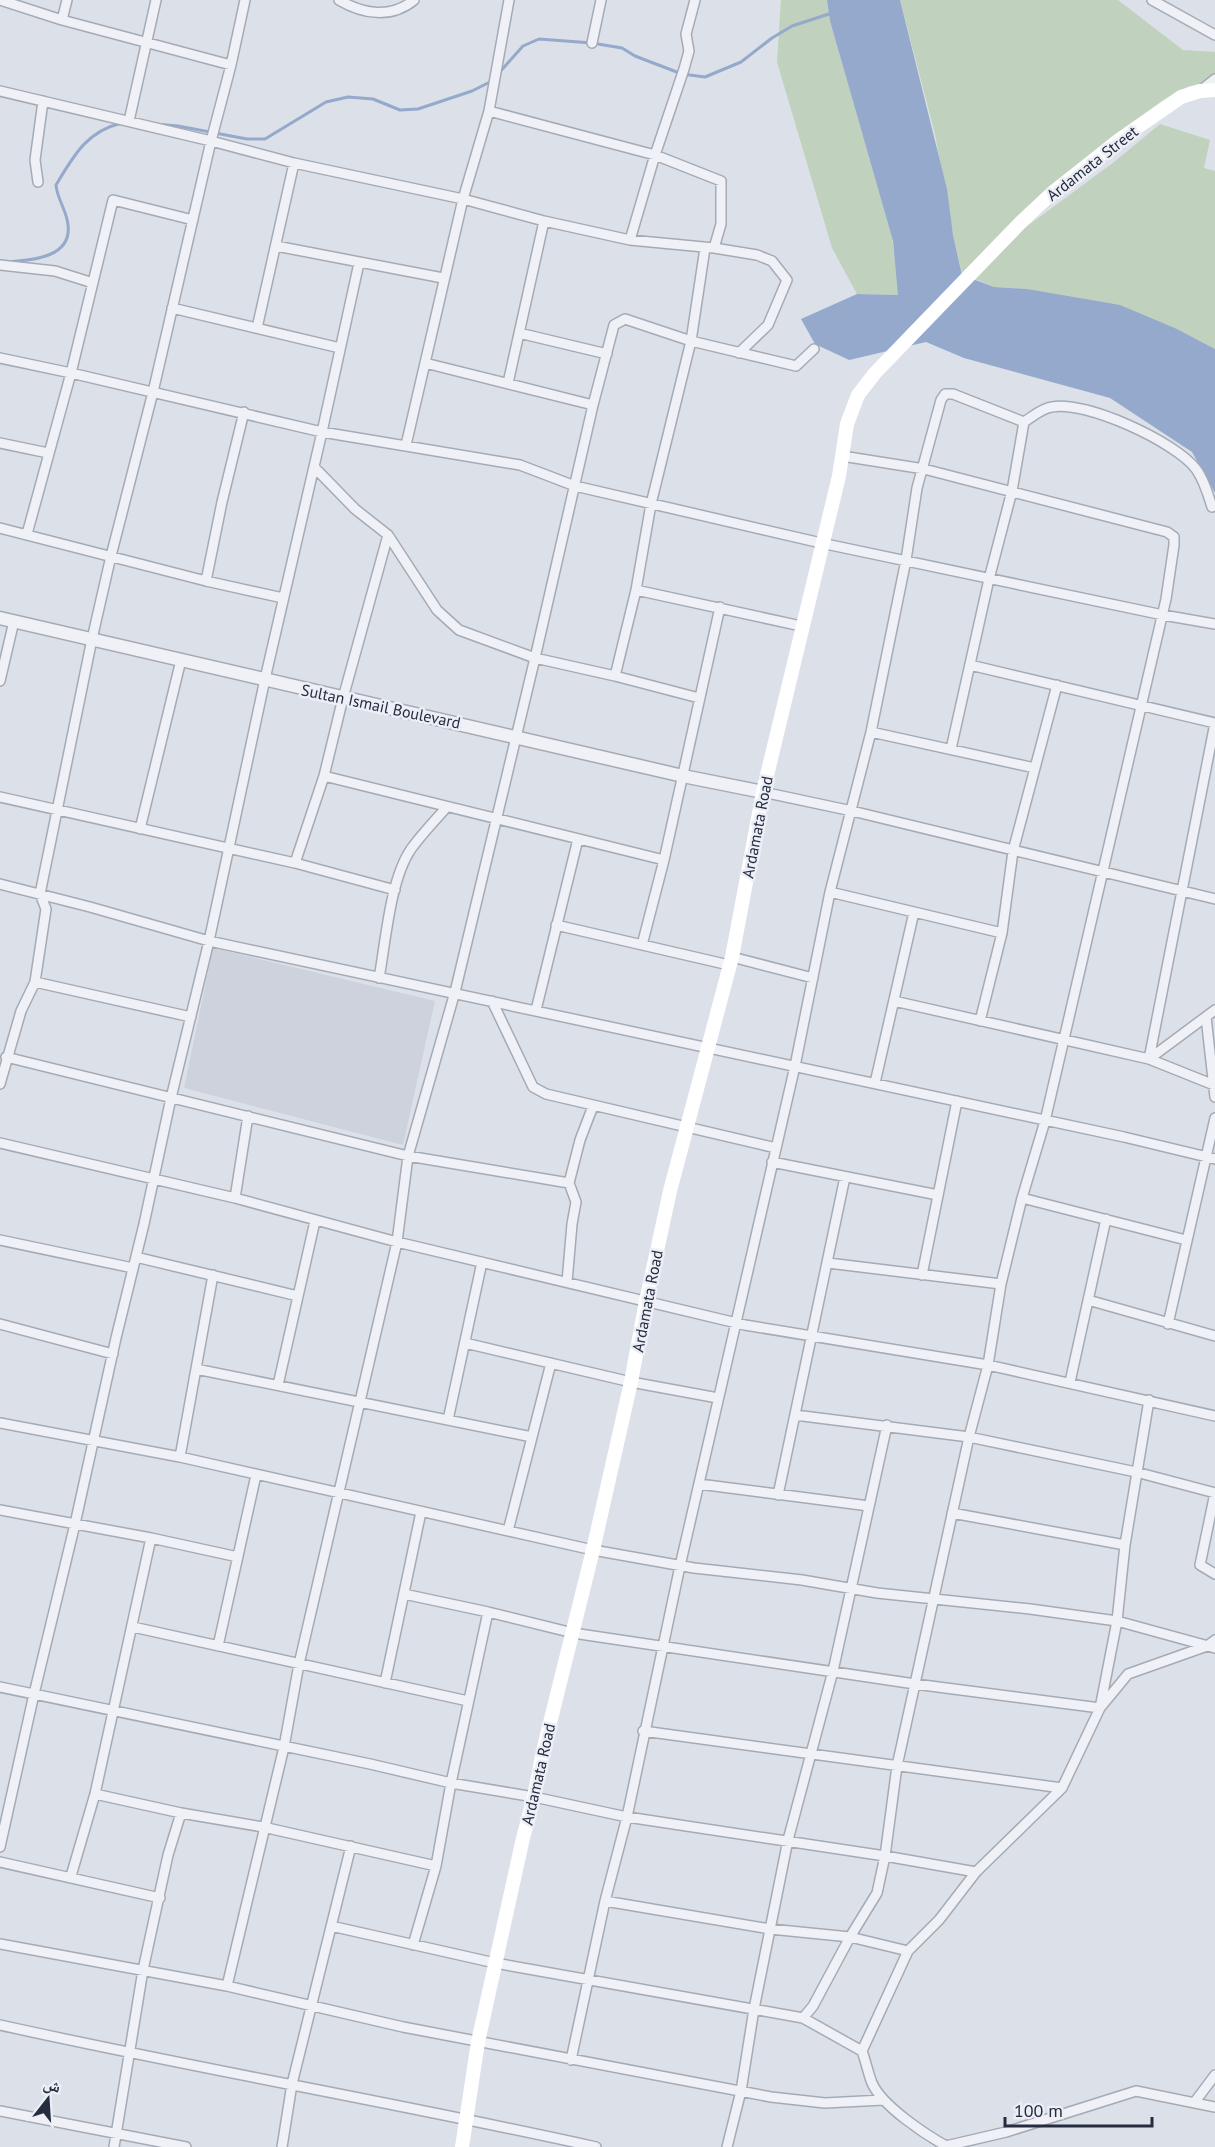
<svg xmlns="http://www.w3.org/2000/svg" width="1215" height="2147" viewBox="0 0 1215 2147" font-family="'PT Sans','Noto Naskh Arabic',sans-serif">
  <rect width="100%" height="100%" fill="#dce0e8"/>
  <!-- built -->
  <path fill="#ced2dd" d="M213,948l222,53 -32,144 -219,-57z"/>
  <!-- green -->
  <path fill="#c0d2bd" d="M781,0h46l3,21 62,216 7,58 -42,-1 -25,-46 -55,-186z
    M900,0h218l65,50 32,2v30l-26,4 -26,14 -60,44 -69,58 -72,71 -9,-38 -18,-101z
    M1160,124l50,16 -6,28 11,3v178l-38,-20 -150,-40 -33,-2 -19,-8 47,-49 92,-68z"/>
  <!-- water -->
  <path fill="#94a9cb" d="M827,0h73l47,189 6,46 9,40 32,12 33,2 93,16 57,24 38,20v144l-23,-41 -82,-54 -146,-40 -38,-16 -77,18 -34,-16 -14,-25 56,-25 41,1 -5,-54 -63,-220z"/>
  <g fill="none" stroke-linecap="round" stroke-linejoin="round">
    <!-- stream -->
    <path stroke="#94a9cb" stroke-width="3" d="M498,74l25,-28 16,-7 53,4 30,5 13,8 47,18 23,3 36,-15 31,-24 20,-12 40,-13
      M156,124l22,2 69,13h18l61,-37 22,-5 25,2 27,11 18,-1 54,-18 20,-10
      M8,262c23,-2 64,-4 60,-37 -1,-14 -11,-26 -12,-40 18,-30 31,-54 66,-62"/>
    <defs>
      <path id="minor" d="M0,0l62,20 169,45
        M339,0c24,14 52,19 75,0
        M1152,0l63,35
        M62,20l5,-20
        M592,43l9,-43
        M0,91l211,50 83,22 169,36 81,22 86,19 84,8 43,7 15,6 15,19 -19,45 -29,28
        M1200,91l15,-12
        M489,111l166,44 66,26v43l-7,24
        M129,121l27,-121
        M38,182l-3,-22 8,-59
        M630,240l25,-85 29,-86 5,-18 -3,-17 9,-34
        M276,246l167,32
        M0,265l55,6 38,12
        M172,308l168,40
        M257,328l37,-165
        M519,333l88,21
        M0,358l71,15 251,59 198,33 55,21 246,57 342,72 52,9
        M425,363l168,42
        M508,383l36,-162
        M0,443l48,10
        M406,445l57,-246 26,-88 20,-111
        M314,467l41,42 33,26 49,75 22,20 76,28 80,18 84,22
        M0,528l206,53 77,17
        M27,534l44,-161 42,-173 80,20
        M206,581l16,-79 22,-90
        M636,590l165,36
        M970,665l245,58
        M615,676l21,-86 15,-86 40,-163 14,-93
        M0,681l14,-60
        M871,732l164,36
        M951,749l38,-170 23,-88 12,-69
        M324,776l340,84
        M763,792l89,19 363,88
        M0,797l295,66 100,27
        M140,829l41,-169
        M295,863l29,-87 19,-78 45,-163
        M0,884l90,23 119,34 915,196 91,22
        M830,892l172,41
        M556,925l173,40
        M642,945l22,-85 56,-253
        M732,957l81,21
        M379,978c7,-38 11,-98 32,-129 11,-15 24,-29 36,-42
        M35,982l156,35
        M492,1001l41,86 13,7 230,54
        M894,1001l255,58 66,-49
        M536,1010l42,-171
        M1206,1017l9,80
        M980,1021l22,-88 11,-82 44,-166
        M6,1057l402,99 161,27
        M875,1083l39,-171
        M0,1084l21,-73 14,-29 11,-73 -6,-15 52,-255 19,-83 42,-164 58,-251 20,-76 14,-65
        M1214,1085l-65,-26 66,-336
        M0,1143l235,55 162,44 348,83 243,40 227,51
        M772,1162l166,33
        M235,1198l13,-82
        M1022,1198l164,42
        M0,1240l133,28
        M136,1257l162,39
        M828,1263l173,21
        M922,1275l35,-174
        M567,1282l5,-58 4,-22 -7,-19 11,-43 13,-34
        M1088,1300l127,36
        M0,1324l113,30
        M1168,1324l47,-206
        M465,1343l166,39 87,16
        M196,1369l336,68
        M1070,1382l36,-163
        M278,1385l37,-164
        M795,1415l174,22 167,35 79,21
        M448,1420l34,-158
        M0,1423l180,34 413,93 101,18 108,12 75,13 153,16 87,12 98,27
        M180,1457l33,-182
        M699,1484l170,22
        M1215,1493l-15,72 15,9
        M778,1495l67,-318
        M0,1510l151,28 87,19
        M952,1513l173,32
        M508,1531l43,-168
        M404,1594l84,18 85,21 342,51 185,24 28,-34 79,-28 8,-6
        M133,1627l335,74
        M218,1646l38,-171
        M385,1683l36,-171
        M0,1687l370,77 81,19 83,14 93,20 258,39 91,16
        M643,1731l419,57
        M95,1794l86,19 82,14 173,39
        M0,1847l34,-153 41,-170 41,-186 28,-114 27,-126 38,-157 56,-262 57,-247 37,-169
        M0,1862l160,36
        M71,1876l24,-82 56,-256
        M605,1901l165,28 80,8 58,14
        M331,1926l164,37 308,55 59,33c4,11 6,22 10,32 10,23 54,52 76,64
        M0,1944l227,42 176,41 368,70 54,6 58,-3
        M413,1945l23,-79 15,-83 37,-171
        M227,1986l57,-239 15,-83 98,-422 11,-86 47,-164 80,-334 58,-253 21,-80 11,-6 66,22 105,25 18,-17
        M803,2018l10,-12 37,-69 27,-44 8,-37 12,-90 72,-329 19,-72 13,-81 21,-86 23,-77 121,-522 8,-54v-8l-7,-5 -243,-63 -82,-13
        M0,2025c198,44 398,78 596,122
        M862,2051l46,-100 31,-31 37,-48 86,-84 38,-80 17,-87 8,-76 24,-145
        M571,2060l34,-159 22,-84 53,-251 115,-500 35,-174 41,-160 35,-172 11,-72 24,-88 4,-6h8l71,28c8,-5 18,-14 28,-15 33,-7 124,35 144,62 8,11 12,25 16,38
        M1194,2103l21,-28
        M0,2111l186,36
        M946,2146l60,-14 130,-41 79,16
        M114,2147l29,-177 25,-115 13,-42
        M282,2147l10,-63 59,-238
        M727,2147l14,-56 13,-82 34,-169 45,-169 54,-246"/>
      <path id="tertiary" d="M0,618l683,158 80,16"/>
    </defs>
    <!-- minor casing -->
    <use href="#minor" stroke="#a5aab5" stroke-width="12"/>
    <!-- tertiary casing -->
    <use href="#tertiary" stroke="#a5aab5" stroke-width="15"/>
    <!-- minor -->
    <use href="#minor" stroke="#eff1f6" stroke-width="9"/>
    <!-- tertiary -->
    <use href="#tertiary" stroke="#eff1f6" stroke-width="12"/>
    <!-- secondary -->
    <path stroke="#fff" stroke-width="14" d="M462,2147l16,-105 45,-204 11,-41 9,-46 50,-201 38,-168 15,-81 24,-110 62,-234 31,-165 76,-316 8,-52 11,-29 17,-22 146,-151 31,-29 67,-53 62,-43 19,-6 15,-1"/>
  </g>
  <g text-anchor="middle" dominant-baseline="central" stroke-width="5" stroke-linejoin="round" paint-order="stroke">
    <!-- street labels -->
    <g font-size="16" fill="#252c3f" stroke="#eceff5">
      <text transform="translate(1092 163) rotate(-38)">Ardamata Street</text>
      <text transform="translate(381 706) rotate(12)">Sultan Ismail Boulevard</text>
      <text transform="translate(757 827) rotate(-79)">Ardamata Road</text>
      <text transform="translate(647 1301) rotate(-79)">Ardamata Road</text>
      <text transform="translate(538 1774) rotate(-77)">Ardamata Road</text>
    </g>
  </g>
  <!-- north arrow -->
  <g transform="translate(48 2099) rotate(17)" stroke="#eceff5" stroke-width="4.5" paint-order="stroke">
  <path d="M0-4.5L10 22L0 15L-10 22Z" fill="#252c3f"/>
  <text y="-9" font-size="16" font-weight="bold" text-anchor="middle" fill="#252c3f">ش</text>
  </g>
  <!-- scale -->
  <path d="M1005 2117v9h147v-9" fill="none" stroke="#252c3f" stroke-width="3"/>
  <text x="1014" y="2117" font-size="18" fill="#252c3f" stroke="#eceff5" stroke-width="4.5" paint-order="stroke">100 m</text>
</svg>
